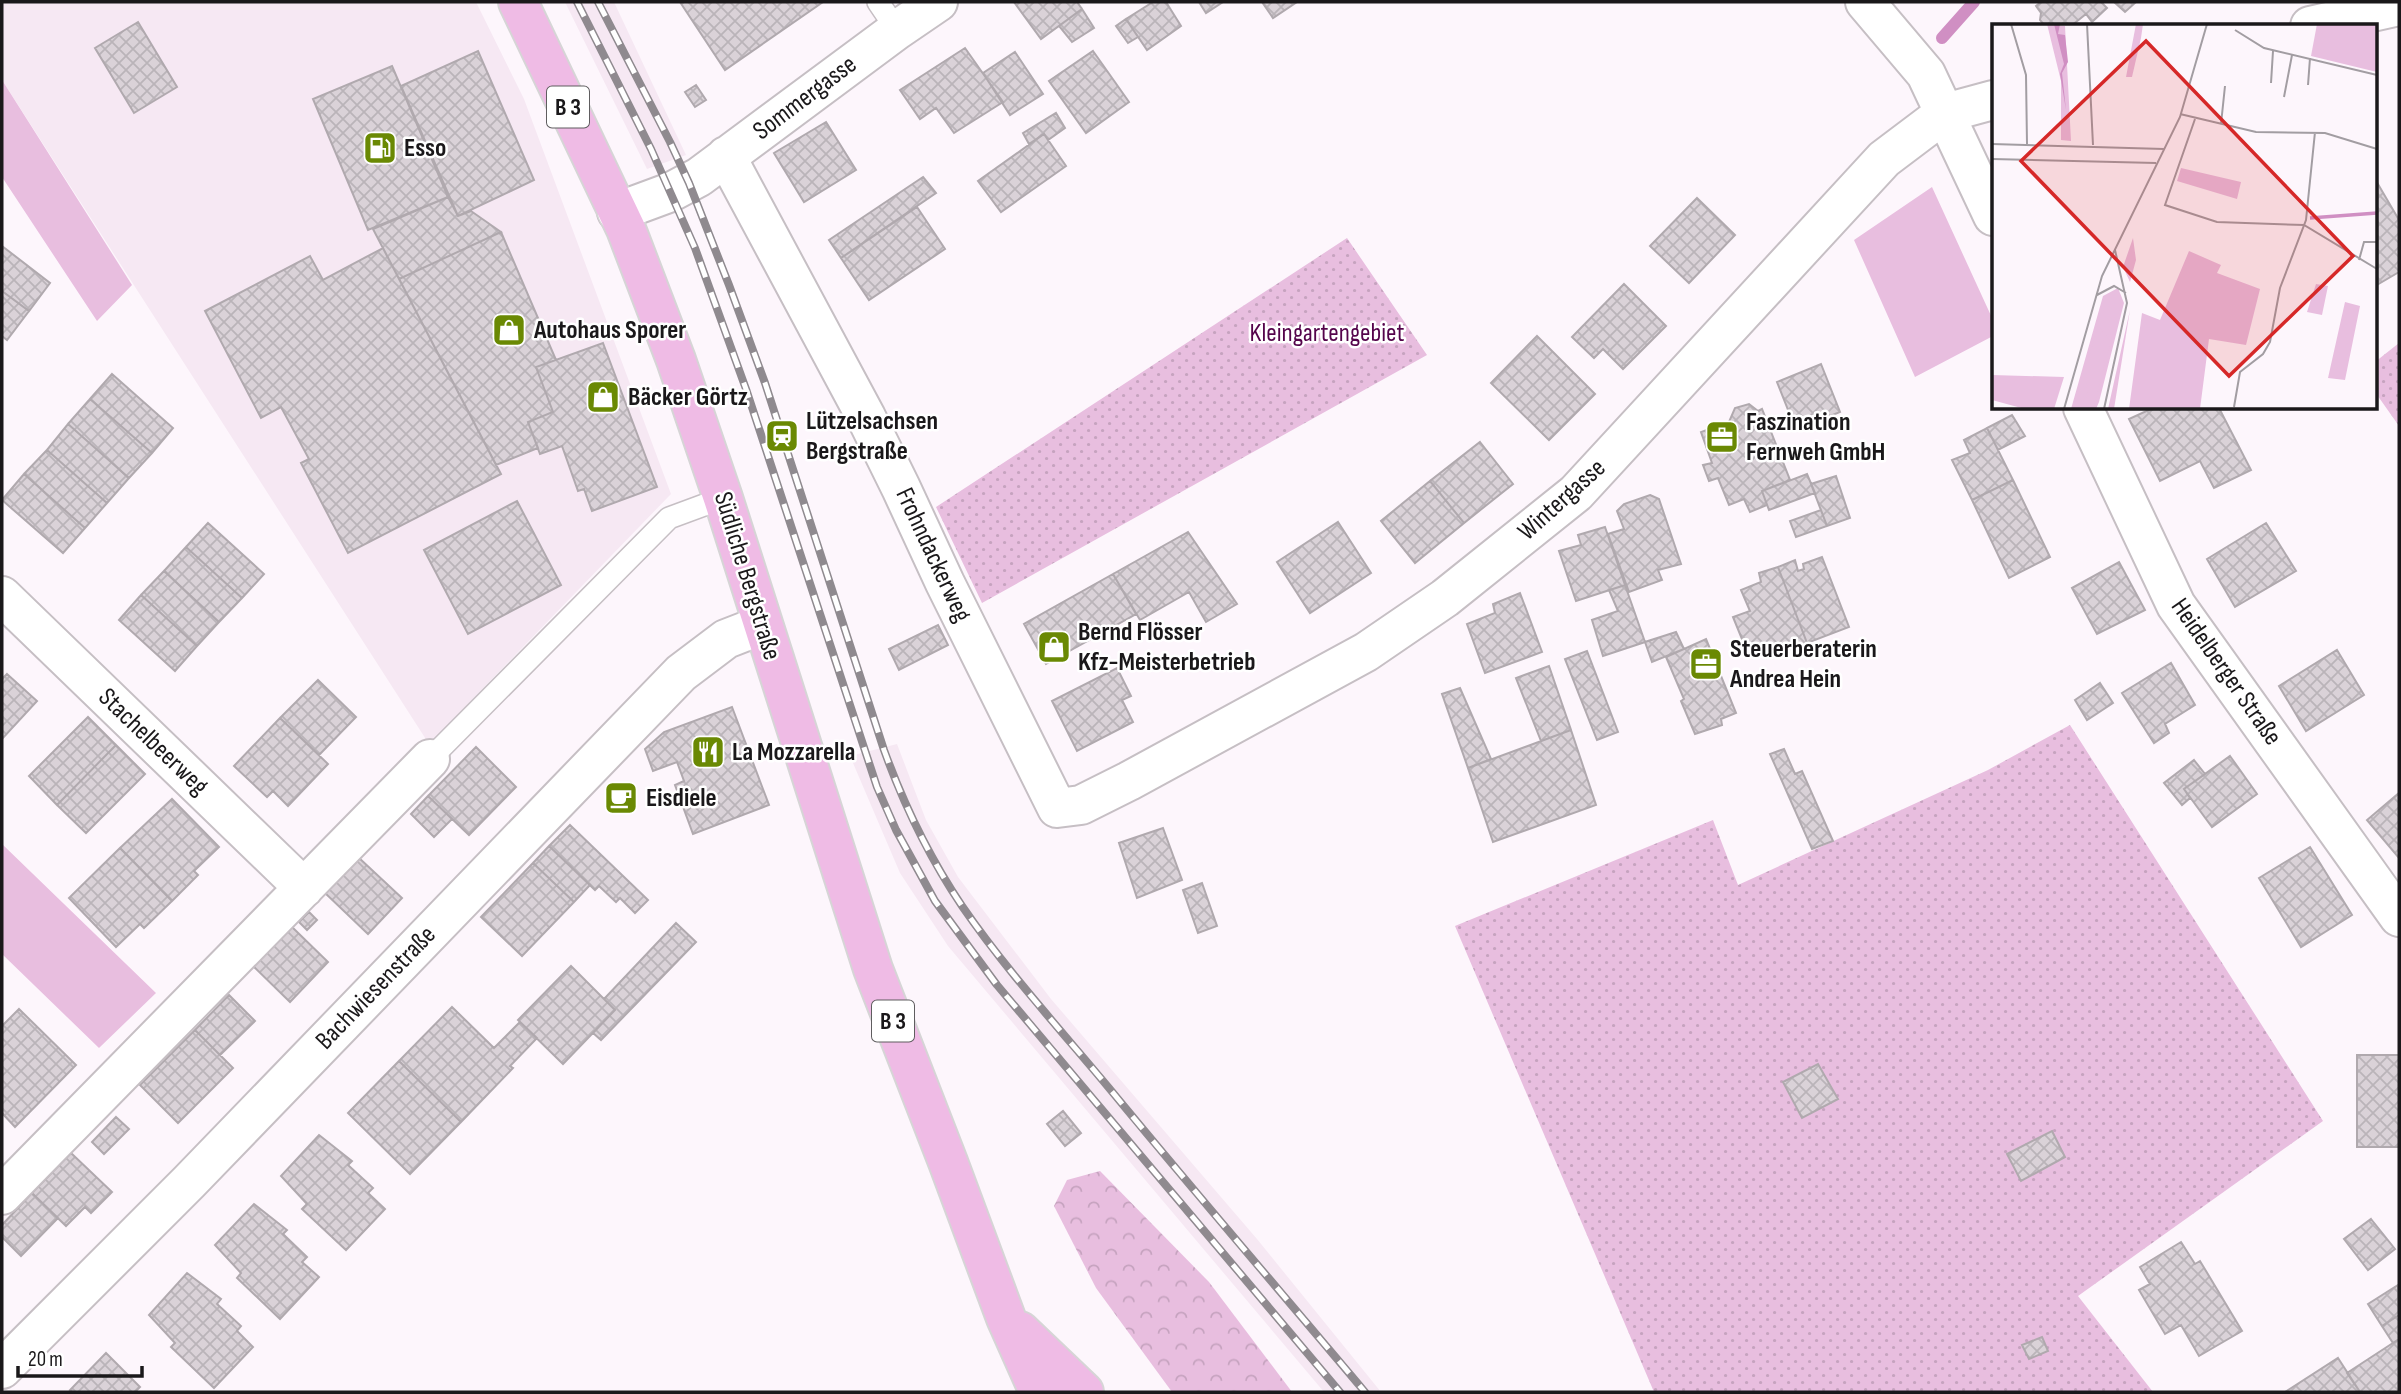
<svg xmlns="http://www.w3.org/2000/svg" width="2401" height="1394" viewBox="0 0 2401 1394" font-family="'Sofia Sans Condensed',sans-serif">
  <defs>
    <pattern id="grass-dots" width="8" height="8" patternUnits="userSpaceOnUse" patternTransform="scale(1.75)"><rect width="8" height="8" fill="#e8bedf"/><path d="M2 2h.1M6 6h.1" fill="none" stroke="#c6a3bf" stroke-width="1.8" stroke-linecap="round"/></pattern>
    <pattern id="forest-crowns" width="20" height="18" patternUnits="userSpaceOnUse" patternTransform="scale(1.75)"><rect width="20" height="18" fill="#e8bedf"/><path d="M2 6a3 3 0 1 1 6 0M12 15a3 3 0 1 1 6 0" fill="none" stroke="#c6a3bf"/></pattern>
    <pattern id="building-cross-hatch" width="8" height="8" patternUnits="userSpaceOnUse" patternTransform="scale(1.75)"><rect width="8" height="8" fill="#dad2d8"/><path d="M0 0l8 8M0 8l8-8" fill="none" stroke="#bab4b9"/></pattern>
  </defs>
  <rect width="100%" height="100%" fill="#fdf6fc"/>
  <!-- built -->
  <path fill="#f6e8f3" d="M2,2h474l48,97 147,395 -242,250 -427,-664z
    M565,2h49l72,153 -39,14z
    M897,744l29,76 32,57 93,122 206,240 124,153h-57l-376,-446 -48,-73 -50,-117z"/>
  <!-- grass -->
  <path fill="url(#grass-dots)" d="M1347,238l80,117 -445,248 -46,-96z
    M2399,343v83l-24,-34v-30z
    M2070,725l253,396 -245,175 75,96h-499l-199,-466 258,-106 25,65 250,-115z"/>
  <!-- forest -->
  <path fill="url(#forest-crowns)" d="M1100,1171l109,111 83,110h-120l-76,-104 -42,-82 13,-26z"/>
  <!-- park -->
  <path fill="#e8bedf" d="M2,80l130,205 -35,36 -95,-144z
    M1932,187l61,133v16l-78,41 -61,-137z
    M2,844l154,149 -57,55 -97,-94z"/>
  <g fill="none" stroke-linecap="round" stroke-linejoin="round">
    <!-- stream -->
    <path stroke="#d08fc3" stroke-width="12" d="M1942,38l32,-36"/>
  </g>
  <!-- building -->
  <path fill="url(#building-cross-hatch)" stroke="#b0a9ae" stroke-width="2" d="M680,2h143l-98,68z
    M1014,2h63l5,7 -41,30z
    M1153,2h13l15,24 -34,24 -21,-31z
    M1199,2h24l-17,11z
    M1262,2h35l-24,16z
    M2041,2h63l-2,1 5,5 -15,14 -6,-8 -15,12h-26l-5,-6 1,-7 -5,-7z
    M2114,2h22l-11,10z
    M1082,9l12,19 -22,14 -13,-16z
    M1126,19l12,18 -10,6 -12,-17z
    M138,22l39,65 -43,26 -39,-65z
    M965,48l38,54 -49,31 -18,-25 -16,11 -20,-29z
    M478,51l56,129 -76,36 -57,-130z
    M1093,51l36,51 -43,31 -37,-52z
    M1015,52l28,42 -33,21 -27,-42z
    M392,66l56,131 -80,33 -55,-131z
    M696,85l10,15 -11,7 -10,-15z
    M1056,113l9,15 -17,12 -4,-6 -15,10 -6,-11z
    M826,122l30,48 -52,32 -30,-49z
    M1044,134l22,32 -65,46 -23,-31z
    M923,177l13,16 -95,65 -12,-18z
    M2375,179l24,41v52l-24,14z
    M448,197l10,19 13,-5 30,21 -102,47 -26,-50z
    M1697,198l38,37 -46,48 -39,-37z
    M917,207l28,42 -76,51 -28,-42z
    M501,232l55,128 -20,7 17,45 -25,10 10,26 -42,17 -97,-186z
    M2,246l48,37 -21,28 -27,-20z
    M383,248l118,226 -153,79 -47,-90 8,-4 -28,-52 -20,11 -56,-107 105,-55 13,24z
    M1624,284l42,42 -43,43 -20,-20 -9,9 -22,-21z
    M2,291l27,20 -22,29 -5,-4z
    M1537,336l58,58 -46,46 -58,-57z
    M603,343l54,144 -65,24 -8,-22 -6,2 -16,-45 -22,8 -12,-32 25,-10 -17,-45z
    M1821,364l19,48 -44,18 -19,-48z
    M112,374l61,54 -21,25 -62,-54z
    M90,399l62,54 -23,25 -61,-54z
    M1749,404l9,7 4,-2 28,71 -28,11 5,14 -17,7 -6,-13 -15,6 -11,-27 -9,3 -6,-16 9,-2 -11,-31 28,-10 6,-14z
    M2153,408h66l32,62 -37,18 -14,-27 -40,20 -31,-62z
    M2012,415l13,21 -27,14 -11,-22z
    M68,424l61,54 -22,25 -60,-53z
    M1987,428l26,52 -41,20 -20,-40 18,-7 -6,-13z
    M1480,442l33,42 -49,39 -34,-42z
    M47,450l60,53 -22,25 -61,-54z
    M24,474l61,54 -22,25 -61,-53z
    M1807,474l8,19 -46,17 -7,-19z
    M1836,476l14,42 -23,8 -16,-42z
    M2013,480l37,77 -41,21 -37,-78z
    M1430,481l34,42 -49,40 -34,-42z
    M1650,495l9,4 22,65 -23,6 4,10 -33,12 -21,-58 16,-5 -7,-18 7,-7z
    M517,501l44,84 -93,49 -44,-84z
    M1821,510l6,16 -31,11 -6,-16z
    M1338,522l33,51 -61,40 -33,-51z
    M208,523l56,51 -22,24 -56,-51z
    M2266,523l30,48 -61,36 -28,-48z
    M1605,527l20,58 -49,16 -17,-50 22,-6 -3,-10z
    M1188,532l49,72 -31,18 -17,-30 -49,28 -27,-46z
    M186,547l56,51 -23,24 -55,-51z
    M1822,557l27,70 -42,16 -29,-76 17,-7 3,11 6,-2 -1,-5z
    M2119,562l26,48 -48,24 -25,-46z
    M1778,567l29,76 -40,15 -7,-14 -14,5 -13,-32 17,-6 -9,-21 20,-8 -2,-9z
    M164,571l55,51 -22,24 -56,-51z
    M1113,574l23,40 -90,50 -22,-40z
    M1625,585l20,57 -42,14 -11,-36 26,-9 -9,-21z
    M1520,593l22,59 -57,21 -18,-49 28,-11 -2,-9z
    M141,595l56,51 -22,25 -56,-51z
    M938,625l10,20 -49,25 -10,-21z
    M1676,632l8,17 -32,13 -7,-20z
    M1706,639l30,74 -15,6 1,6 -27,9 -14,-33 3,-2 -18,-42z
    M2337,650l27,45 -58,36 -27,-45z
    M1587,651l31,81 -21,8 -32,-81z
    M2171,663l24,42 -30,19 4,9 -15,10 -32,-50z
    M1549,666l22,64 -30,11 -25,-63z
    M1117,668l14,28 -9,4 11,22 -56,29 -25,-50z
    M7,674l30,27 -35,38v-60z
    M318,680l38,37 -37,38 -39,-37z
    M2100,683l13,20 -26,17 -12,-20z
    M1460,688l31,71 -23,9 -26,-74z
    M732,707l37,98 -76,29 -18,-49 9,-4 -7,-19 -24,9 -8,-22 19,-17z
    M88,717l28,28 -59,60 -28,-29z
    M280,718l48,46 -40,42 -15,-15 -6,6 -33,-31z
    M1571,730l25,75 -103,37 -25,-74z
    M116,745l29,29 -59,59 -29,-28z
    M476,747l40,40 -47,48 -41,-39z
    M1784,749l11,25 7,-3 31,70 -21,8 -42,-95z
    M2230,756l27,38 -45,33 -28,-38z
    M2194,760l11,14 -21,15 6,9 -8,7 -18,-22z
    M2399,793v65l-32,-38z
    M428,796l24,23 -18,18 -23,-23z
    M172,799l47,48 -25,24 4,4 -26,26 -52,-53z
    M570,825l78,75 -13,13 -15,-15 -4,4 -17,-16 -4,4 -46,-44z
    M1163,828l19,52 -45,18 -18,-55z
    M549,846l41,39 -16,17 -41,-39z
    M2310,847l42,68 -51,32 -42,-69z
    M120,848l52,53 -28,27 -4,-4 -24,23 -47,-49z
    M358,857l44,41 -34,36 -43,-41z
    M533,863l41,39 -52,54 -41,-39z
    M1202,883l15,43 -19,7 -15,-43z
    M309,912l8,8 -10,10 -8,-8z
    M676,923l20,19 -95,98 -8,-7 22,-23 -11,-11z
    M292,927l36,35 -38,40 -37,-36z
    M571,966l44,44 -52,54 -45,-44z
    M229,995l26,26 -35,34 -25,-25z
    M452,1007l42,41 26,-26 17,16 -27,28 3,2 -52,54 -62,-61z
    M19,1009l57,56 -61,62 -13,-14v-87z
    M195,1030l38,38 -55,55 -38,-38z
    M2357,1055h42v92h-42z
    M399,1061l62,61 -51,52 -62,-61z
    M1818,1064l20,35 -36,19 -19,-36z
    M1063,1111l18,22 -16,13 -18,-22z
    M116,1117l13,12 -25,25 -12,-12z
    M2052,1131l13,26 -44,24 -14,-27z
    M319,1135l33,26 -4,4 25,23 -5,5 17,16 -39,41 -44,-41 5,-5 -26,-28z
    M71,1153l41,39 -21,21 -6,-6 -19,19 -34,-33z
    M32,1193l26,25 -37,38 -19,-19v-12z
    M254,1204l33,26 -4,4 24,23 -5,5 17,15 -39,42 -43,-41 4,-5 -26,-28z
    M2371,1219l24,30 -27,21 -24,-31z
    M2181,1242l14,22 5,-3 42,70 -43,25 -18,-31 -16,9 -26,-44 11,-6 -10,-17z
    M187,1273l34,26 -4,5 24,22 -4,5 16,16 -39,41 -43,-41 4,-4 -26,-28z
    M2398,1285l1,30 -17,11 -14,-22z
    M2399,1315v24l-6,4 -11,-17z
    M2042,1337l6,14 -19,8 -7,-14z
    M2399,1339v53h-39l-13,-19z
    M106,1353l34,34 -5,5h-62l-3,-2z
    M2338,1358l22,34h-75z"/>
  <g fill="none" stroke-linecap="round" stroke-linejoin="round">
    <defs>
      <path id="lane" d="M878,2l19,28
        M430,759l239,-241 54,-20"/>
      <path id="street" d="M1865,2l61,72 67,142
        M2310,26l89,-20
        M726,156l140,261 35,71 44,95 112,225 24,-3 48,-24 237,-129 79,-54 131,-105 308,-334 61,-46 48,-13
        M617,212l54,-20 28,-15 198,-147 41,-28
        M2083,408l93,197 223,312
        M2,596l302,292
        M2,1195l428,-436
        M2,1369l187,-187 492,-509 45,-34 36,-14"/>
      <path id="primary" d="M518,2l108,227 50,131 47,138 150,471 75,193 58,156 33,74
        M1020,1331l64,61"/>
    </defs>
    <!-- lane casing -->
    <use href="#lane" stroke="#c6bfc4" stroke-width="24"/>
    <!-- street casing -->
    <use href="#street" stroke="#c6bfc4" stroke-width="42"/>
    <!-- primary casing -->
    <use href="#primary" stroke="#d6d5d6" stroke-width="42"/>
    <!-- lane -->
    <use href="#lane" stroke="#fff" stroke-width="21"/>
    <!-- street -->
    <use href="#street" stroke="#fff" stroke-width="38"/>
    <!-- primary -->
    <use href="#primary" stroke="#efbbe5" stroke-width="38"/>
    <defs>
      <path id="rail" d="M577,2l74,147 44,99 51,141 131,398 19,43 39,71 62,84 343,407
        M598,2l72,140 19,41 40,102 36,98 119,367c20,55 45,107 78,156 44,64 97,122 147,182 84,102 171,203 256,304"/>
    </defs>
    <!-- rail casing -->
    <use href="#rail" stroke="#8f8a8f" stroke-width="8"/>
    <!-- rail -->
    <use href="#rail" stroke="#fff" stroke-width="5" stroke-dasharray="16" stroke-linecap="butt"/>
  </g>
  <!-- icons -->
  <defs>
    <symbol id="fuel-square" viewBox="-11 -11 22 22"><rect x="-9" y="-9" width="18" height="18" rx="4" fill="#6a8903" stroke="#fff"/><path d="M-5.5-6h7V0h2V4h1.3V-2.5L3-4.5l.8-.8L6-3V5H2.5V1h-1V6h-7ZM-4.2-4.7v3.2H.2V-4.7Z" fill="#fff"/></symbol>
    <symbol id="shop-square" viewBox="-11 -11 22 22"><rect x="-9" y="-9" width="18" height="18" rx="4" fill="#6a8903" stroke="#fff"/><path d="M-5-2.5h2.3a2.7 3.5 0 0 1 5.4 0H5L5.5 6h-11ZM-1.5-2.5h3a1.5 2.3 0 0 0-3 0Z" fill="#fff"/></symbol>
    <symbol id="station-square" viewBox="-11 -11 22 22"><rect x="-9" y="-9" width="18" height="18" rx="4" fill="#6a8903" stroke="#fff"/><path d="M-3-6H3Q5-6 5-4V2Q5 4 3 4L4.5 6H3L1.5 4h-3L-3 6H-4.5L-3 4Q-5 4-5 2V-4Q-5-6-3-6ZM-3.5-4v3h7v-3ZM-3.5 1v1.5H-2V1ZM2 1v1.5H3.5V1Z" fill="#fff"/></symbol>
    <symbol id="office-square" viewBox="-11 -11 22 22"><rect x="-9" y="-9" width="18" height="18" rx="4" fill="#6a8903" stroke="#fff"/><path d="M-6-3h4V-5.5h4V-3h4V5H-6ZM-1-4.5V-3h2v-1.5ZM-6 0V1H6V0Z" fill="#fff"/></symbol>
    <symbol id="restaurant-square" viewBox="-11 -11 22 22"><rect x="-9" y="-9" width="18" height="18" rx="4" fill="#6a8903" stroke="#fff"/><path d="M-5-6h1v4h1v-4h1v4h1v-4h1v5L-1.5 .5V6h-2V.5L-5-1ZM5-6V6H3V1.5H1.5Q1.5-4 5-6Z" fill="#fff"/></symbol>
    <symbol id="cafe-square" viewBox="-11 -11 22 22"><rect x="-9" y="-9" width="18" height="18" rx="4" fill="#6a8903" stroke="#fff"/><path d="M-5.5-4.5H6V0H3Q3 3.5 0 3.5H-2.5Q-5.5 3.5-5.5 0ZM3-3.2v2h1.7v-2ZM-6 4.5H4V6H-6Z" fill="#fff"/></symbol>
  </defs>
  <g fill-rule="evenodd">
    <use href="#fuel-square" x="361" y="129" width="38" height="38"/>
    <use href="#shop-square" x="490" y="311" width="38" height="38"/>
    <use href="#shop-square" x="584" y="378" width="38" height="38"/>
    <use href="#station-square" x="763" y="417" width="38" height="38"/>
    <use href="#office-square" x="1703" y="418" width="38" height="38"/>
    <use href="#shop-square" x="1035" y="628" width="38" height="38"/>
    <use href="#office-square" x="1687" y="645" width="38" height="38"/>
    <use href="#restaurant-square" x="689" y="733" width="38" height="38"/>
    <use href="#cafe-square" x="602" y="779" width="38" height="38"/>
  </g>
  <g text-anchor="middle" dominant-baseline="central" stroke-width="5" stroke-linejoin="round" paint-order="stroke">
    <!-- shield labels -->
    <g fill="#fff" stroke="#5f5d5f" stroke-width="2">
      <rect x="547" y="86.5" width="42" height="41" rx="5"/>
      <rect x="872" y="1000.5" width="42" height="41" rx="5"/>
    </g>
    <g font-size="24" font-weight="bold" fill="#1a181a">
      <text x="568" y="107">B 3</text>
      <text x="893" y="1021">B 3</text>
    </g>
    <!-- street labels -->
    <g font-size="26" fill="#1a181a" stroke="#fff">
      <text transform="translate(805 98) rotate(-37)">Sommergasse</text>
      <text transform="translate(1562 500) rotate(-42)">Wintergasse</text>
      <text transform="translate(933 555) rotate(65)">Frohndackerweg</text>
      <text transform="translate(747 576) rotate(73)">Südliche Bergstraße</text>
      <text transform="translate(2226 672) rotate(55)">Heidelberger Straße</text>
      <text transform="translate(153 742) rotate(44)">Stachelbeerweg</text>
      <text transform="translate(376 988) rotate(-46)">Bachwiesenstraße</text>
    </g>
    <!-- poi labels -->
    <g font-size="26" font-weight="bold" fill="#1a181a" stroke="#fff" text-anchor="start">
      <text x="404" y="148">Esso</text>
      <text x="534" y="330">Autohaus Sporer</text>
      <text x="628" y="397">Bäcker Görtz</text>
      <text x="806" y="421">Lützelsachsen<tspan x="806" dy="30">Bergstraße</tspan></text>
      <text x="1746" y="422">Faszination<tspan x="1746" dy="30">Fernweh GmbH</tspan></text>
      <text x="1078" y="632">Bernd Flösser<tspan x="1078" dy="30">Kfz-Meisterbetrieb</tspan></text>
      <text x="1730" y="649">Steuerberaterin<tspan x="1730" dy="30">Andrea Hein</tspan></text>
      <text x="732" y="752">La Mozzarella</text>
      <text x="646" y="798">Eisdiele</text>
    </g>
    <!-- park labels -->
    <g font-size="26" fill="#54044b" stroke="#fff">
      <text x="1327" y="333">Kleingartengebiet</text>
    </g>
  </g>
  <!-- overview -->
  <g transform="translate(1992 24)">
    <rect width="385" height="385" fill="#fdf6fc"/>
    <path d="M189,144l60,14 -4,17 -60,-18zM197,227l32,14 -4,8 43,16 -14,56 -37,-6 -9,70h-71l13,-96 18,7zM324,260l12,2 -6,29 -15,-3zM126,264l6,15 -25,99 -3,7h-25l32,-113zM353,278l15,4 -15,74 -17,-2z" fill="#e8bedf"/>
    <path d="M141,214l3,22 -6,22 -7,-15zM138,286l-16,99h-6zM106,302l13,15 -18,68h-13l9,-20v-32zM0,351l72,2 -10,32h-29l-33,-9z" fill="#e8bedf"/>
    <path d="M325,0h60v48l-66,-16z" fill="#e8bedf"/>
    <path d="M55,0l18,2 6,115 -10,-1v-59zM144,0h7l-2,14 -9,39h-6z" fill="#e8bedf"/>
    <path d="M62,0h6l-2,10 7,1 3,27 -6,11 4,37 -6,-36 4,-10z" fill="#d08fc3"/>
    <path fill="none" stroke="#d08fc3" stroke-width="3.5" d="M318,194l67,-5"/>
    <path fill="none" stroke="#a29da2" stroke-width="2" d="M19,0l15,51 1,69M95,0l6,121M243,6l29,18 113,27M279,59l2,-32M316,61l2,-27M292,73l8,-42M188,90l76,18 69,1 52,16M203,95l-30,86 52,17 87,3 73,44M229,100l4,-38M0,120l172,5M0,135l164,4M367,236l5,-18h13M105,271l17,-9 12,7M242,383l6,-35 23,-18 7,-12 10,-54 26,-68 9,-88M72,385l38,-133 78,-159 27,-93M112,385l23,-106 -12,-53"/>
    <path fill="#d62828" fill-opacity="0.15" stroke="#d62828" stroke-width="3.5" d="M154,17l207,215 -124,120 -208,-215z"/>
    <rect width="385" height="385" fill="none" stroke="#1a181a" stroke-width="3.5"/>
  </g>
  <!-- border -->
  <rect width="2401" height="1394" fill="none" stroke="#1a181a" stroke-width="7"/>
  <!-- scale -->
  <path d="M18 1366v10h124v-10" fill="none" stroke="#1a181a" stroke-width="3.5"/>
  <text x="28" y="1366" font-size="21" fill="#1a181a" stroke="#ffffff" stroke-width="5" paint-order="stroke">20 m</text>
</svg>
